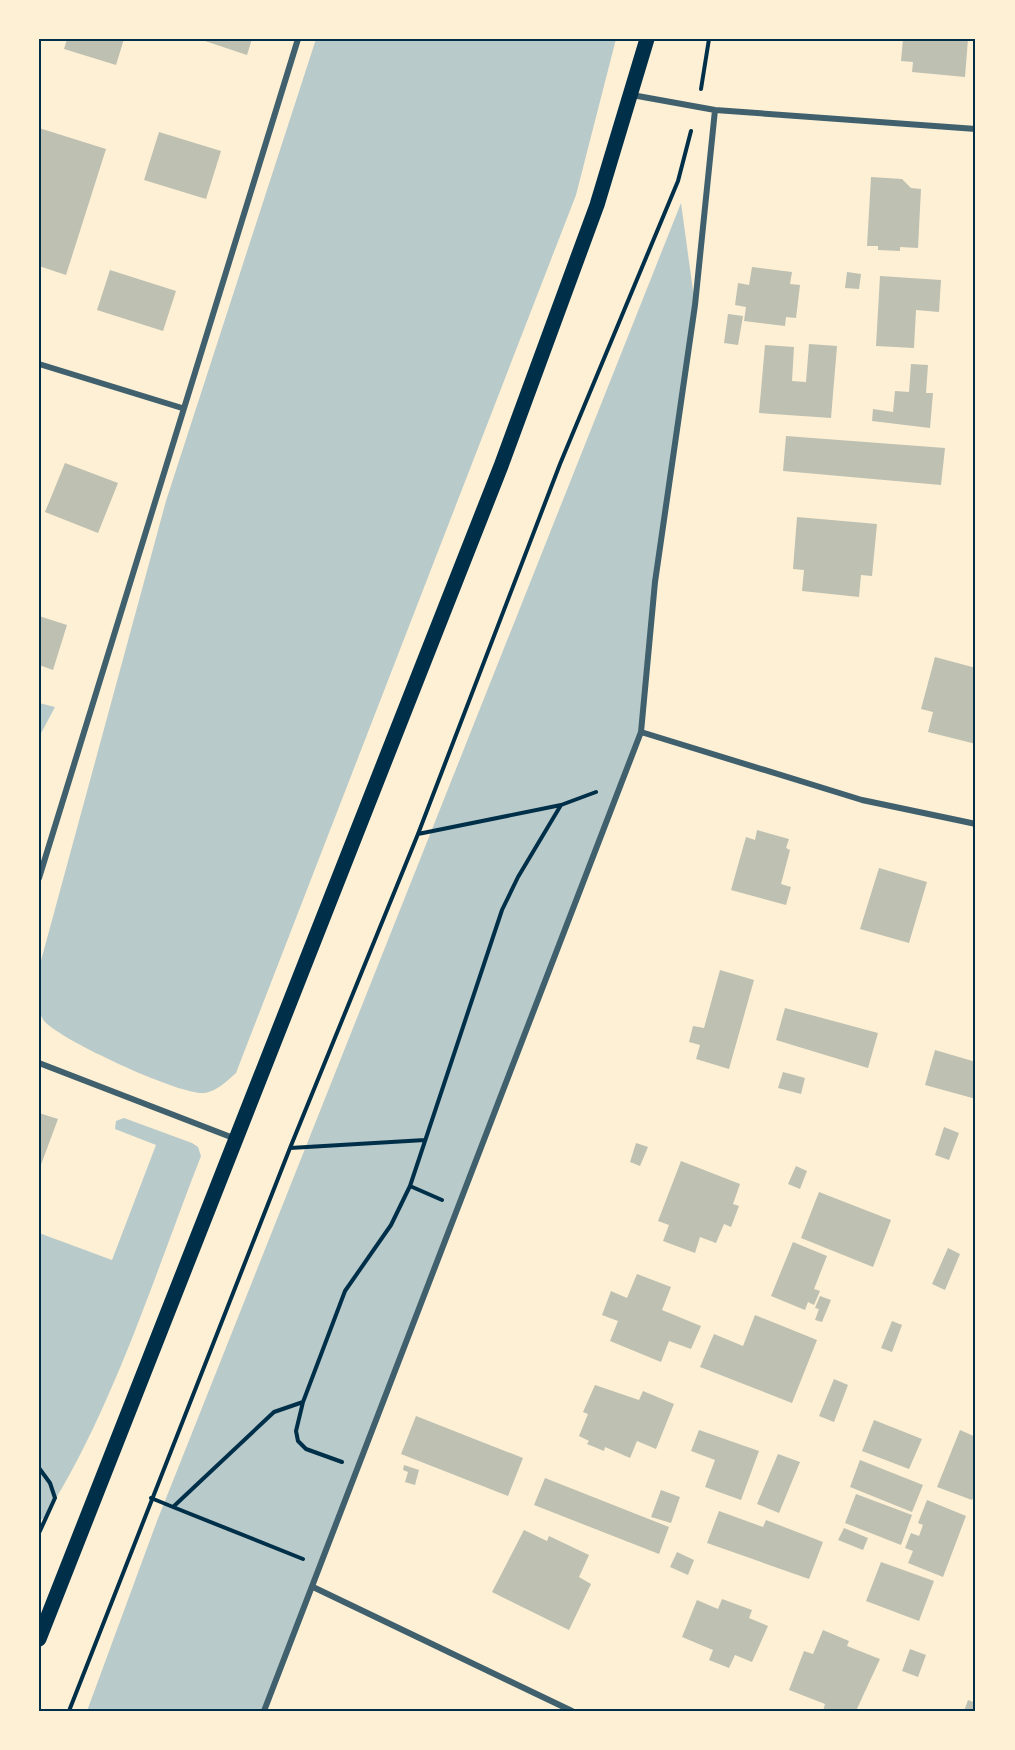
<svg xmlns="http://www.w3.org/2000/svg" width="1015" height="1750" viewBox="0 0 1015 1750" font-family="Jost,sans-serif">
  <rect width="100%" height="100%" fill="#fdf0d5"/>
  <!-- green -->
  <path fill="#b9caca" d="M316,39h300l-40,156 -340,878c-10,9 -18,17 -31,20 -24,3 -142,-52 -160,-71 -11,-12 -6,-39 -6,-54l127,-467z
    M681,203l14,102 -40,277 -15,150 -376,979h-177l70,-190z
    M39,703l16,4 -16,30z
    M124,1118l68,25 6,4 3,9c-47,120 -88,254 -157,362l-5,3v-288l73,27 44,-115 -41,-16 1,-8z"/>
  <!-- building -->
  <path fill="#bec0b2" d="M67,39h57l-8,26 -52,-16z
    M199,39h53l-5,16z
    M903,39h65l-3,38 -53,-5 1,-10 -12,-1z
    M39,128l67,21 -40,126 -27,-9z
    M159,132l62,19 -15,48 -62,-19z
    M871,177l31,2 9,9 10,1 -3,59 -18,-1v4l-22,-1v-4h-11z
    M752,267l40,5 -2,12 10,1 -4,33 -10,-1 -1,9 -41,-5 2,-14 -11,-2 3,-22 11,2z
    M110,270l66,21 -13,40 -66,-21z
    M847,272l14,2 -2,15 -14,-1z
    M880,276l61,4 -2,32 -23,-2 -2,38 -38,-2z
    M728,314l15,2 -5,29 -14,-2z
    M809,344l28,2 -6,72 -72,-5 6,-68 29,2 -2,34 14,1z
    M911,364l17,1 -2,28h7l-3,35 -58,-7 1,-12 20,3 2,-21 14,1z
    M786,436l159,12 -4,37 -158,-14z
    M65,463l53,20 -20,50 -53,-21z
    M797,517l80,7 -5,52 -11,-1 -2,22 -57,-6 2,-21 -11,-1z
    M39,616l28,9 -14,45 -14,-5z
    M935,657l41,11v76l-48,-12 5,-20 -12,-3z
    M757,830l32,9 -3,9 4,2 -9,34 10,3 -5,18 -55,-15 15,-53 9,3z
    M879,868l48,14 -18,61 -49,-14z
    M720,970l34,10 -25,89 -33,-10 4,-14 -11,-3 4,-16 11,2z
    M785,1008l93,25 -10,35 -92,-28z
    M935,1050l41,12v37l-51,-14z
    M783,1072l22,6 -4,16 -23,-6z
    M39,1113l19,6 -19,51z
    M944,1127l15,6 -10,27 -14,-5z
    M636,1143l12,4 -8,19 -10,-4z
    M681,1161l59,23 -7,20 6,2 -8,21 -7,-3 -8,19 -16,-6 -5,16 -32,-12 6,-16 -11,-4z
    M796,1166l11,5 -7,18 -12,-5z
    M819,1192l72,28 -18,47 -72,-29z
    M793,1242l34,14 -13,33 6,2 -6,14 -6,-3 -3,8 -34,-14z
    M948,1248l12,6 -15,36 -13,-6z
    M637,1274l34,13 -9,23 39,16 -10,23 -22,-8 -8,21 -51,-21 8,-20 -16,-6 9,-24 16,7z
    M820,1296l11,4 -9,22 -7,-2 4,-11 -4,-1z
    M755,1315l62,25 -25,63 -92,-36 14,-33 29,12z
    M892,1321l10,4 -10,27 -11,-4z
    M834,1379l14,6 -14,37 -15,-6z
    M595,1385l44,15 4,-9 31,13 -18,45 -19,-8 -7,17 -25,-11 -1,4 -17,-7 2,-3 -10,-5 9,-22 -5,-2z
    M416,1416l107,42 -15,38 -107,-42z
    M874,1420l48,19 -13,30 -47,-18z
    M699,1430l60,21 -18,49 -36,-13 10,-27 -24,-9z
    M960,1430l16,7v54l-4,9 -35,-13z
    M778,1454l22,8 -21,51 -22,-9z
    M860,1460l63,25 -11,27 -62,-25z
    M404,1465l15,5 -4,15 -10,-3 3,-10 -5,-2z
    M545,1478l124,49 -10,27 -125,-49z
    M661,1490l19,7 -9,26 -20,-6z
    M856,1494l56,21 -11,30 -56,-22z
    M927,1500l39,16 -23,61 -35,-14 5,-12 -8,-3 6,-15 8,3 4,-11 -5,-2z
    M719,1511l44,16 3,-7 57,22 -14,37 -102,-36z
    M844,1528l24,10 -5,12 -25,-10z
    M524,1530l23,11 2,-5 40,19 -10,22 12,7 -22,46 -77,-38z
    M677,1552l17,8 -6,15 -18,-8z
    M881,1562l53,19 -15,40 -53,-20z
    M722,1599l30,11 -3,8 19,8 -16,36 -17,-7 -6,13 -20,-8 4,-10 -31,-13 15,-37 21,9z
    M823,1630l26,11 -2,5 33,13 -24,52h-33l2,-7 -36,-14 15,-39 9,3z
    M910,1649l16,6 -8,22 -16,-6z
    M968,1700l8,3v8h-12z"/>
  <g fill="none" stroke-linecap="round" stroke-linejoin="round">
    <!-- path -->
    <path stroke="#003049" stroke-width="4" d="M701,89l8,-50
      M418,834l143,-29 35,-13
      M290,1148l135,-8
      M442,1200l-32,-14 92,-276 16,-33 43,-72
      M342,1462l-36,-13 -8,-8 -2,-10 7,-29 42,-111 46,-66 19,-39
      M39,1468l11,15 5,15 -16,35
      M151,1498l22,9 101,-95 29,-10
      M173,1507l130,52
      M69,1711l221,-563 128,-314 142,-370 118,-283 13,-50"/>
    <!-- minor -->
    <path stroke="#3f606c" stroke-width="6" d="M632,95l83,15 261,19
      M39,364l143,44
      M641,732l221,68 114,24
      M39,878l259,-839
      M39,1063l197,76
      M313,1587l259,124
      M264,1711l377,-979 14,-150 40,-277 20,-195"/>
    <!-- primary -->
    <path stroke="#003049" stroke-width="15" d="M39,1639l462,-1173 96,-261 50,-166"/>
  </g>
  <!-- border -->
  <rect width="1015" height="1750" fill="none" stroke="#fdf0d5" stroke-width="81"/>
  <rect x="40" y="40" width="934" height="1670" fill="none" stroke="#003049" stroke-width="2"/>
</svg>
